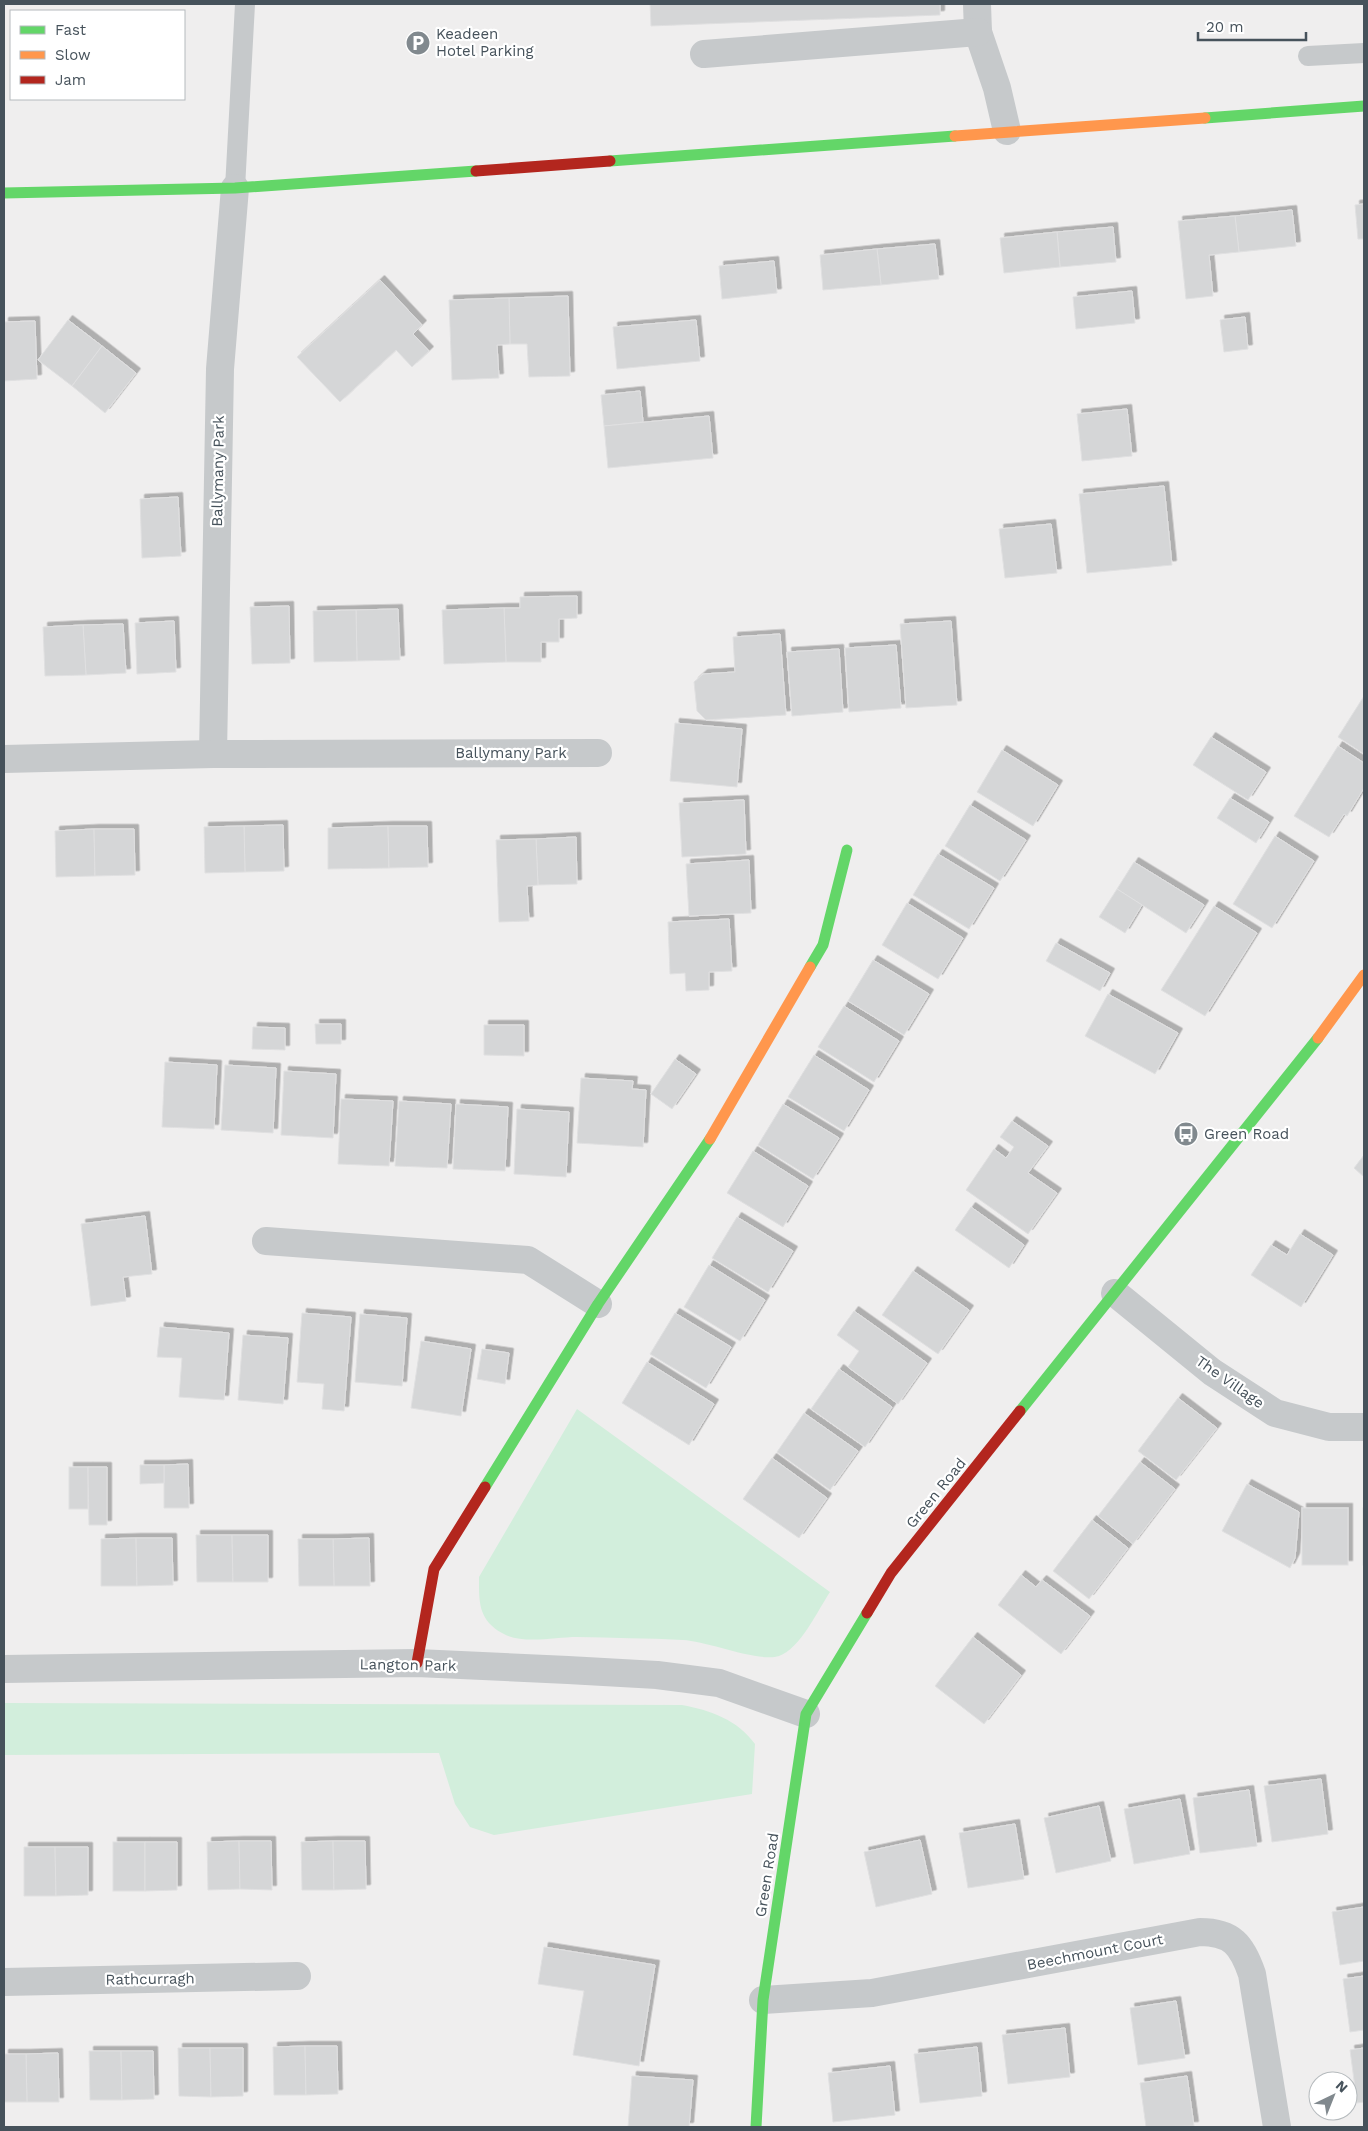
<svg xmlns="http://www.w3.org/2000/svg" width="1368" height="2131" font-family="'Work Sans',sans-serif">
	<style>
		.green { fill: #d2eedc }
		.building { fill: #d5d6d7; stroke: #e0e0e1; filter: url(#shadow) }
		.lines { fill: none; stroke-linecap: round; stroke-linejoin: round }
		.lane { stroke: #c6c9cb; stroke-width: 20 }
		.street { stroke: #c6c9cb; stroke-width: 28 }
		.fast { stroke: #63d668; stroke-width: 11 }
		.slow { stroke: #ff974d; stroke-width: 11 }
		.jam { stroke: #b3261e; stroke-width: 11 }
		.labels { text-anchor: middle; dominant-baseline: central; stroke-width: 4.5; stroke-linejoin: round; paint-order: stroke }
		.poi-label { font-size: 15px; fill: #46525b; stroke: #fff; text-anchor: start }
		.street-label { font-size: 15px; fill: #46525b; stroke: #fff }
	</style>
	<defs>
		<filter id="shadow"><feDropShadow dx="4.5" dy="-4.5" stdDeviation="0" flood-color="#0004"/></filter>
	</defs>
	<rect width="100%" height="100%" fill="#efeeee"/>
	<g class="green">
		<path d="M577,1409L830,1592C818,1610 800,1649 779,1656C760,1663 707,1641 683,1640C647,1638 612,1638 577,1637C555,1637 521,1645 502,1633C478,1619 479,1602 479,1577Z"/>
		<path d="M4,1703L682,1705C710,1710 738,1720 755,1744L752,1794L494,1835L470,1827L455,1804L439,1753L4,1755Z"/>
	</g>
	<g class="building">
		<polygon points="650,4 940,4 940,15 651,26"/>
		<polygon points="1364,204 1364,239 1358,239 1355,205"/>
		<polygon points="1292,210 1296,246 1239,252 1235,216"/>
		<polygon points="1235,216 1239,252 1209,255 1213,296 1186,299 1178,221"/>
		<polygon points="1113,227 1116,262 1060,267 1057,232"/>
		<polygon points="1057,232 1060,267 1004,273 1000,238"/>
		<polygon points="935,244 939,279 881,285 877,249"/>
		<polygon points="877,249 881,285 823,290 820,255"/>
		<polygon points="774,261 777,293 722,299 719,266"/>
		<polygon points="380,280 422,325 413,334 429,351 412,367 396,350 340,402 297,357"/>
		<polygon points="1132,291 1135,323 1076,329 1073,297"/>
		<polygon points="568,296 570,376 529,377 527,344 510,344 509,298"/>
		<polygon points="509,298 510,344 497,345 499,378 452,380 449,300"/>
		<polygon points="1245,317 1248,349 1224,352 1220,320"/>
		<polygon points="68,320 102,346 72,386 38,360"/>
		<polygon points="696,320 700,361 617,369 613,327"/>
		<polygon points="35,321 37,379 4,381 4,322"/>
		<polygon points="102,346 136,373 105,413 72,386"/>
		<polygon points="640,391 643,422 604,426 601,395"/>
		<polygon points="1127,409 1132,456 1082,461 1077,414"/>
		<polygon points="709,416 713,458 608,468 604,426"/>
		<polygon points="1164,486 1172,565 1087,573 1079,494"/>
		<polygon points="178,497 181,556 142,558 140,499"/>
		<polygon points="1051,524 1057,573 1005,578 999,529"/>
		<polygon points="577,596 577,618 559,619 559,642 541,642 541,662 506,662 504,608 520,608 520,597"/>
		<polygon points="289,606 290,663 252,664 250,607"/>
		<polygon points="504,608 506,662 444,664 442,610"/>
		<polygon points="398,609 400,660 357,661 356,610"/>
		<polygon points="356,610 357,661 314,662 313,611"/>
		<polygon points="174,621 176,672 137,674 135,623"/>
		<polygon points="951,621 957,705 906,708 900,624"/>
		<polygon points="123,624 126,673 86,675 83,625"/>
		<polygon points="83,625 86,675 45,676 43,627"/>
		<polygon points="780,634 786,715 706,720 697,711 694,682 703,674 735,672 733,637"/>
		<polygon points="896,645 901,708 849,712 845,648"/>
		<polygon points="839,649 843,712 792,716 787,652"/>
		<polygon points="1364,696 1364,754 1338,737"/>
		<polygon points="675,723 742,729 737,787 670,781"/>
		<polygon points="1211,737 1266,772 1248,800 1193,765"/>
		<polygon points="1338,746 1364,763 1364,788 1347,816 1344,814 1329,837 1294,816"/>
		<polygon points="1002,750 1058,785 1033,826 977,792"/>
		<polygon points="1230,798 1269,822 1256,843 1217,818"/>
		<polygon points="744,800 746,854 682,857 679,803"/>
		<polygon points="970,805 1026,840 1000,881 945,846"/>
		<polygon points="283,825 284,871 245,872 244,826"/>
		<polygon points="244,826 245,872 205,873 204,827"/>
		<polygon points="388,826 389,868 328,869 328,828"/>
		<polygon points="388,826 427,826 428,867 389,868"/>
		<polygon points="94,829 95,876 56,877 55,831"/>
		<polygon points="94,829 134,829 135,875 95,876"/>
		<polygon points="1275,836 1314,861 1272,928 1233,904"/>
		<polygon points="576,837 577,884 538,885 536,839"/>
		<polygon points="536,839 538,885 527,886 529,921 499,922 496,840"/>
		<polygon points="938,854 994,888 969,929 913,895"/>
		<polygon points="749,860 751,913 689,916 686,864"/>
		<polygon points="1134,862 1204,905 1186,933 1117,889"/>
		<polygon points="1117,889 1142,905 1125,933 1099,917"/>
		<polygon points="907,903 963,938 938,979 882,945"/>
		<polygon points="1214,906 1257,933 1205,1016 1161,990"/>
		<polygon points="729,919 732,971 709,972 709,990 686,991 685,973 670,974 668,922"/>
		<polygon points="1056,943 1110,973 1100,991 1046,961"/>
		<polygon points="873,960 929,994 904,1035 848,1001"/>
		<polygon points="1108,994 1178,1033 1155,1074 1085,1036"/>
		<polygon points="844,1006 899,1041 874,1082 818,1047"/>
		<polygon points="315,1024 341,1024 341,1044 316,1044"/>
		<polygon points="484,1025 524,1025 524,1056 484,1055"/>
		<polygon points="253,1027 285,1028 285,1050 252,1049"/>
		<polygon points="814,1055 869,1090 844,1131 788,1097"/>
		<polygon points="675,1059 696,1074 672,1109 651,1094"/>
		<polygon points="165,1062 217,1065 214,1129 162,1127"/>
		<polygon points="225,1065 276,1068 273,1133 221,1130"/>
		<polygon points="284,1071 336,1074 333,1138 281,1135"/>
		<polygon points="581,1078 633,1081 632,1089 646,1090 643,1147 577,1143"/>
		<polygon points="341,1099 393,1101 389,1166 338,1164"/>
		<polygon points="399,1101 451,1104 447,1168 395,1166"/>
		<polygon points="456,1104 508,1107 505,1171 453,1169"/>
		<polygon points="783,1104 839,1138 813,1179 758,1145"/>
		<polygon points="517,1109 569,1112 566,1177 514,1174"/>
		<polygon points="1012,1121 1048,1146 1028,1173 1057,1193 1028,1234 966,1190 994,1149 1006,1158 1014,1147 1000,1137"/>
		<polygon points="753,1151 808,1186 783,1227 727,1193"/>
		<polygon points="1364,1155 1364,1177 1354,1168"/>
		<polygon points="971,1207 1024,1245 1009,1268 955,1230"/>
		<polygon points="145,1216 152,1274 123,1277 126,1301 91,1306 81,1224"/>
		<polygon points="737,1217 793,1251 768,1292 712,1258"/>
		<polygon points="1300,1234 1333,1255 1301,1307 1251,1275 1271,1245 1287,1255"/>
		<polygon points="709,1265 765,1300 740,1341 684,1307"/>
		<polygon points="913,1271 969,1310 938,1354 882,1315"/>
		<polygon points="854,1311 927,1363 898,1404 848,1367 859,1351 837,1335"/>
		<polygon points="302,1313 351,1317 344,1411 322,1409 324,1384 297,1382"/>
		<polygon points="675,1313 731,1347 706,1388 650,1354"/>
		<polygon points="360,1314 407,1318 402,1386 355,1382"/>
		<polygon points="160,1327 229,1333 224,1400 179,1397 182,1358 157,1357"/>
		<polygon points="243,1335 288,1338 283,1404 238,1400"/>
		<polygon points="421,1341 471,1349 461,1416 411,1408"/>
		<polygon points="482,1349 509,1353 505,1384 477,1379"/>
		<polygon points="647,1362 714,1404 689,1445 622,1403"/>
		<polygon points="839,1369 892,1407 865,1447 811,1409"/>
		<polygon points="1178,1398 1217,1428 1176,1480 1138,1451"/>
		<polygon points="804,1413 858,1451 830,1490 777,1452"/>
		<polygon points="772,1458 827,1498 799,1538 743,1499"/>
		<polygon points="1140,1462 1175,1489 1133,1544 1098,1516"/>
		<polygon points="188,1464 189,1508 164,1508 164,1465"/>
		<polygon points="140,1465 164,1465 164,1483 140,1484"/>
		<rect x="69" y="1467" width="19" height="42"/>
		<polygon points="88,1467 107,1467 107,1525 89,1525"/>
		<polygon points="1247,1484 1299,1512 1295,1558 1290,1568 1222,1531"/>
		<rect x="1302" y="1508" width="46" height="57"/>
		<rect x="1363" y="1508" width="1" height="57"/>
		<polygon points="1092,1520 1128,1548 1089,1599 1053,1571"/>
		<polygon points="196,1535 232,1535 233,1582 197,1582"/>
		<polygon points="232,1535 268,1535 268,1582 233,1582"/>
		<polygon points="136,1538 137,1586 101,1586 101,1539"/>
		<polygon points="136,1538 172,1538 173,1585 137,1586"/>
		<polygon points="369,1538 370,1586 334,1586 333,1539"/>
		<polygon points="298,1539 333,1539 334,1586 299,1586"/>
		<polygon points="1021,1575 1036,1587 1042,1580 1090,1616 1061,1654 998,1605"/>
		<polygon points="973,1637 1021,1675 984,1724 935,1686"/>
		<polygon points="1321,1779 1328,1834 1272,1842 1264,1786"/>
		<polygon points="1249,1790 1257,1846 1200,1853 1193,1798"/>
		<polygon points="1180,1799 1190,1854 1134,1864 1124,1809"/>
		<polygon points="1099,1806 1111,1861 1056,1873 1044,1818"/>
		<polygon points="1015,1824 1024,1879 968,1888 959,1833"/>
		<polygon points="920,1840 932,1894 876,1907 864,1852"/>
		<polygon points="239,1841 240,1889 208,1890 207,1842"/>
		<polygon points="239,1841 271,1841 272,1890 240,1889"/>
		<polygon points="333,1841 334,1890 302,1890 301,1842"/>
		<polygon points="333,1841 365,1841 366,1889 334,1890"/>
		<rect x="113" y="1842" width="32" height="49"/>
		<polygon points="145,1842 177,1842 177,1890 145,1891"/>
		<polygon points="24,1847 55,1847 56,1896 24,1896"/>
		<polygon points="55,1847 88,1847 88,1895 56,1896"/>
		<polygon points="1364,1907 1364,1961 1340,1965 1332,1912"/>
		<polygon points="544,1947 655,1965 639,2066 573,2055 584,1991 538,1984"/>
		<polygon points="1364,1976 1364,2030 1350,2032 1343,1979"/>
		<polygon points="1176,2001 1185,2058 1138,2065 1130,2008"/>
		<polygon points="1065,2028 1070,2077 1008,2084 1002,2035"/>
		<polygon points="305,2046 306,2095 274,2095 273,2047"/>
		<polygon points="305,2046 337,2046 338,2094 306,2095"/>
		<polygon points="977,2047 982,2096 920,2103 914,2054"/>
		<polygon points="178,2048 210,2048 211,2097 179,2096"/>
		<polygon points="210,2048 243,2048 243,2096 211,2097"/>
		<polygon points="1364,2048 1364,2102 1357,2103 1350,2050"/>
		<polygon points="89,2051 121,2051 122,2100 90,2100"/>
		<polygon points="121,2051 153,2051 154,2099 122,2100"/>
		<polygon points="58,2053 59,2102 27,2102 26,2054"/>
		<polygon points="4,2054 26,2054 27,2102 4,2102"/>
		<polygon points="890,2066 895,2115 833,2122 828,2073"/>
		<polygon points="632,2076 693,2080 689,2127 628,2127"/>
		<polygon points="1187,2076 1194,2126 1146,2127 1140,2083"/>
	</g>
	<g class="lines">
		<g class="lane">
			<polyline points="1308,56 1364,53"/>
			<polyline points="235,188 245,4"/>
		</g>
		<g class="street">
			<polyline points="977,4 978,32 997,88 1007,131"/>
			<polyline points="704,54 978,32"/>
			<polyline points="213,754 220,369 235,188"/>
			<polyline points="4,759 213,754 598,753"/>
			<polyline points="266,1241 528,1260 598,1304"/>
			<polyline points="1115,1293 1212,1372 1275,1413 1329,1427 1364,1427"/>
			<polyline points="4,1669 417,1663 568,1670 657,1675 719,1683 806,1714"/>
			<polyline points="4,1982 297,1976"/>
			<path d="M763,2000L872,1993L1200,1932C1232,1932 1242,1945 1252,1974L1277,2127"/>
		</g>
		<g class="fast">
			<polyline points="1205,118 1364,106"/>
			<polyline points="610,161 955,136"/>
			<polyline points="4,193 235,188 476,171"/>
			<polyline points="810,967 823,945 847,850"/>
			<polyline points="1020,1411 1318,1038"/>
			<polyline points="485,1487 598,1304 710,1139"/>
			<polyline points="756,2127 763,2000 806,1714 867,1613"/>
		</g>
		<g class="slow">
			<polyline points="955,136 1205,118"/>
			<polyline points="1318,1038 1364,975"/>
			<polyline points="710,1139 810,967"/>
		</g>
		<g class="jam">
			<polyline points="476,171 610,161"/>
			<polyline points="867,1613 891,1573 1020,1411"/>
			<polyline points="417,1663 434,1569 485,1487"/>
		</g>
	</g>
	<defs>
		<symbol id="parking-disc" viewBox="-11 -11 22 22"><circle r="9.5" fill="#81898e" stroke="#fff"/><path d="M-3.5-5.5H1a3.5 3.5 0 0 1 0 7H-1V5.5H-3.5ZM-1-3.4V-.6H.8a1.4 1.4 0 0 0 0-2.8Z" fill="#fff"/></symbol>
		<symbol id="bus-disc" viewBox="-11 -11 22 22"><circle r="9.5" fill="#81898e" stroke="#fff"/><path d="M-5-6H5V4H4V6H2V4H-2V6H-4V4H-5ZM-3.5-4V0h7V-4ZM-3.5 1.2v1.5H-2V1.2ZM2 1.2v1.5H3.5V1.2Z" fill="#fff"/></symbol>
	</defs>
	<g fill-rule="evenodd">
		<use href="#parking-disc" x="404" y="29" width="28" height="28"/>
		<use href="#bus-disc" x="1172" y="1120" width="28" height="28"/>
	</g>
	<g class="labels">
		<g class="poi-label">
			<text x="436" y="34">Keadeen<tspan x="436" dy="17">Hotel Parking</tspan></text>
			<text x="1204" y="1134">Green Road</text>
		</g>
		<g class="street-label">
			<text transform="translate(218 471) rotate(-89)">Ballymany Park</text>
			<text x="511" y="753">Ballymany Park</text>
			<text transform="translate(1230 1382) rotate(35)">The Village</text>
			<text transform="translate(936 1493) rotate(-51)">Green Road</text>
			<text transform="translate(408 1665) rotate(1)">Langton Park</text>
			<text transform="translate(767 1875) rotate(-81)">Green Road</text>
			<text transform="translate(1095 1952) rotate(-11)">Beechmount Court</text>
			<text transform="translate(150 1979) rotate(-1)">Rathcurragh</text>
		</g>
	</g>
	<rect width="1368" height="2131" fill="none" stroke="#46525b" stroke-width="10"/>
	<rect x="10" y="10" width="175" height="90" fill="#ffffff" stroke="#b5babd"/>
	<rect x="20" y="26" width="25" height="8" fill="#63d668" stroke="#b5babd"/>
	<text x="55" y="35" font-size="15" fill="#46525b">Fast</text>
	<rect x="20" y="51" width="25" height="8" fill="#ff974d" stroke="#b5babd"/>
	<text x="55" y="60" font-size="15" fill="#46525b">Slow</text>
	<rect x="20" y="76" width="25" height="8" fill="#b3261e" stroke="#b5babd"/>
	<text x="55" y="85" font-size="15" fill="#46525b">Jam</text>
	<g transform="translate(1333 2096) rotate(43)"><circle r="24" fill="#ffffff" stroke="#b5babd"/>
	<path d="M0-4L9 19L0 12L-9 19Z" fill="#81898e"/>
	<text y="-8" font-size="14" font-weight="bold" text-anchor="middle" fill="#46525b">N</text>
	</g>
	<path d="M1198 32v8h108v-8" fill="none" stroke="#46525b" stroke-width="2.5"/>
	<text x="1206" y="32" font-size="15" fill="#46525b" stroke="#ffffff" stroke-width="4" paint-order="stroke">20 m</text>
</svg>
